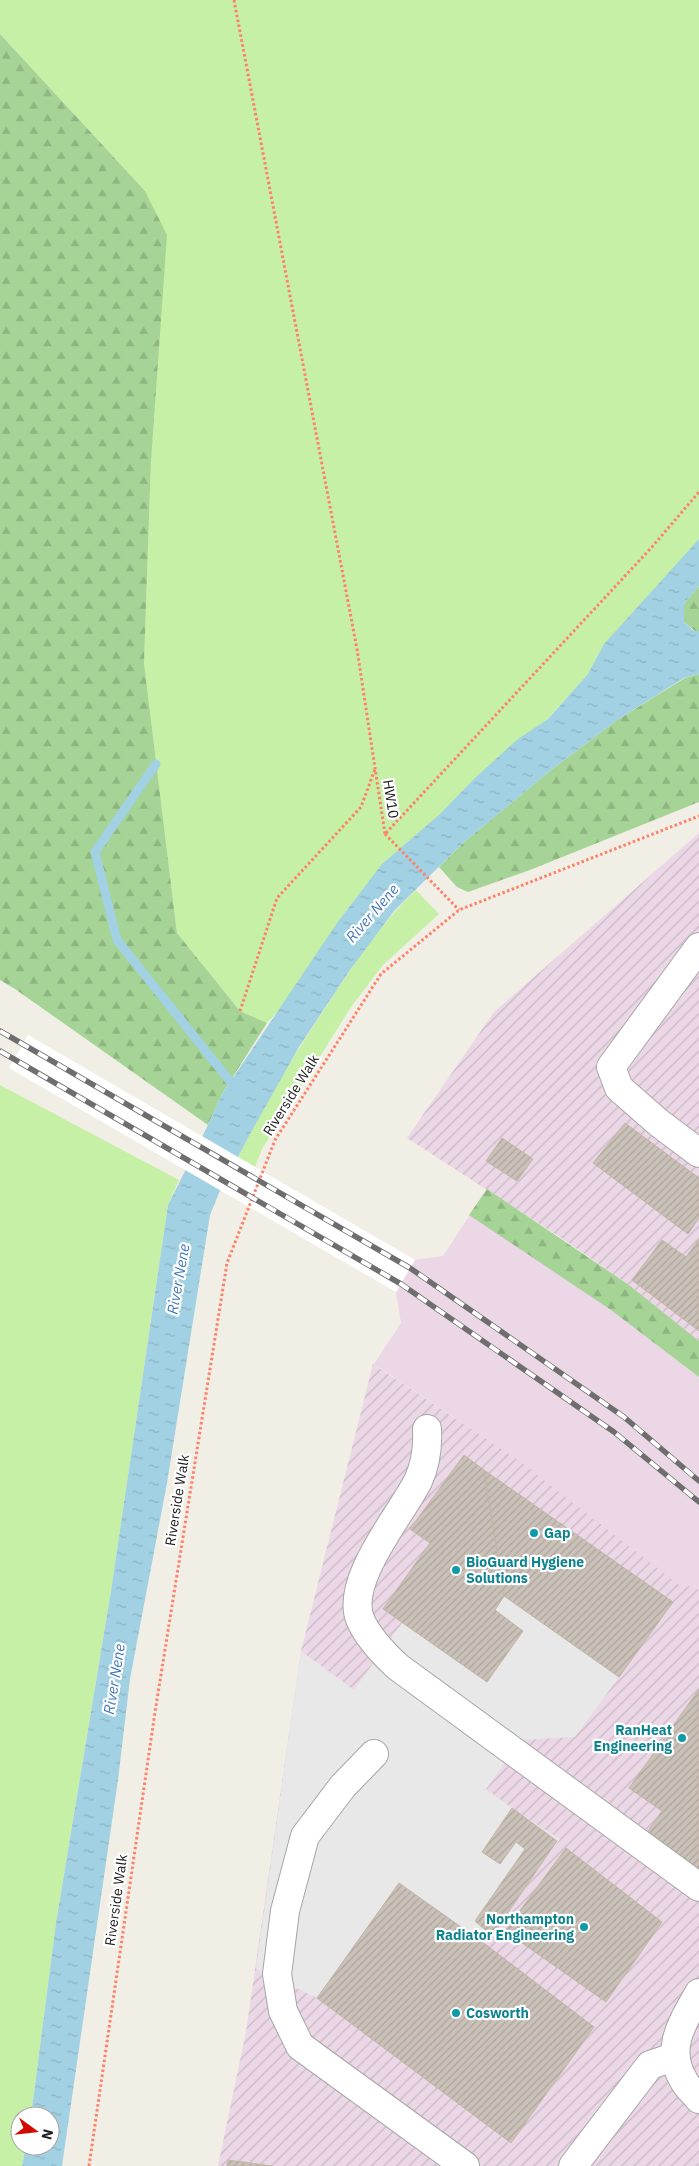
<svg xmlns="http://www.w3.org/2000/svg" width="699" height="2166" font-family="'IBM Plex Sans',sans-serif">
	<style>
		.industrial { fill: url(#industrial-furrows) }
		.railway { fill: #ebd7e6 }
		.grass { fill: #c7f0a7 }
		.forest { fill: url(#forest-firs) }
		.parking { fill: #e8e8e8 }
		.water { fill: url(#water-ripples) }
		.pier { fill: #fff }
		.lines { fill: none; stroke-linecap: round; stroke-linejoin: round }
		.stream { stroke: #a2d1e3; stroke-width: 9 }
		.building { fill: url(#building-hatch); stroke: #c4b5a6 }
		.minor-casing { stroke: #a7a7a7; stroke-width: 30 }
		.path { stroke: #ff8069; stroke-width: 3; stroke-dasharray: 2.5 2.5; stroke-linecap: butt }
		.minor { stroke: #fff; stroke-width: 28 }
		.rail-casing { stroke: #6e6e6e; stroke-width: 5.5 }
		.rail { stroke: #fff; stroke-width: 4; stroke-dasharray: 11; stroke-linecap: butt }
		.culture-dot { fill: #0f9aa8; stroke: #fff; stroke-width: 2 }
		.labels { text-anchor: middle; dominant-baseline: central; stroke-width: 4.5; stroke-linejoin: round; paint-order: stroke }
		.street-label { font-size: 14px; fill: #202020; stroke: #fff }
		.culture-label { font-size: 14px; font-weight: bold; fill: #0d838f; stroke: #fff; text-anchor: start }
		.water-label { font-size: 15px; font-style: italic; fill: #4278b9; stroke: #fff }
	</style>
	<defs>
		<pattern id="industrial-furrows" width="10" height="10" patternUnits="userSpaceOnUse" patternTransform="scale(1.25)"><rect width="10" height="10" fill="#ebd7e6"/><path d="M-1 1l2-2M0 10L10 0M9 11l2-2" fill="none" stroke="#c9b8c5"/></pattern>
		<pattern id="forest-firs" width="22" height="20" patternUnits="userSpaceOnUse" patternTransform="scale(1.25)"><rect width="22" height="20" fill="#a5d496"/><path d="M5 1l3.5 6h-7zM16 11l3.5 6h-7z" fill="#8eb681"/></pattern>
		<pattern id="water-ripples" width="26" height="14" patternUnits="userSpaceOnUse" patternTransform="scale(1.25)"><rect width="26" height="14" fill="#a2d1e3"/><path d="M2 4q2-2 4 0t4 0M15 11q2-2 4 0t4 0" fill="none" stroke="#8bb3c2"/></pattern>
		<pattern id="building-hatch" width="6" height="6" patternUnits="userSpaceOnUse" patternTransform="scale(1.25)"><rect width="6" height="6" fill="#cac1b8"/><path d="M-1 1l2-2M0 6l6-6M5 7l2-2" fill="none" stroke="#ada69e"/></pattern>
	</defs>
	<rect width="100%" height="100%" fill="#f1eee5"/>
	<g class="industrial">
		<polygon points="699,833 699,1341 629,1285 566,1241 407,1138 494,1012"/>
		<polygon points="373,1364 514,1457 699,1590 699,2166 218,2166 246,2032 301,1651"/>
	</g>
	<polygon class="railway" points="487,1189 629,1285 699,1341 699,1590 693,1585 683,1588 514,1457 374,1364 401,1323 396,1292 415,1260 443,1256"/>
	<g class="grass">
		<polygon points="0,0 699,0 699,552 454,822 267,1023 240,1011 177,933 144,663 151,461 145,191 0,34"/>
		<path d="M416,890L439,914L383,965L351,1007L262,1149L255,1167L238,1157C263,1105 294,1055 326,1007C353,965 380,924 416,890Z"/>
		<polygon points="0,1085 179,1180 168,1205 111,1591 56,1923 31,2116 20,2116 20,2146 26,2146 22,2166 0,2166"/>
	</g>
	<g class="forest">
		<polygon points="0,34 145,191 167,235 151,461 144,663 177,933 240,1011 267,1023 222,1094 208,1125 15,989 0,980"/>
		<polygon points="699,586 699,631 695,631 684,622 684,604"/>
		<polygon points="699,674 699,802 530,870 468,892 457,887 439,867 463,843 551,770 617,720 685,678"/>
		<polygon points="487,1189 629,1285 699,1341 699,1377 611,1310 469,1215"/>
	</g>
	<polygon class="parking" points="504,1596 619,1677 575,1737 522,1740 486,1789 519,1813 560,1839 485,1944 399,1883 317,1998 256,1969 301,1651 354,1690 402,1623 487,1682 523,1632 495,1610"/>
	<polygon class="water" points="699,539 699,586 684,604 684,622 694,631 699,631 699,674 684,678 617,720 551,770 463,843 394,911 350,970 299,1047 250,1134 219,1193 210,1215 167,1483 130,1679 118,1780 62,2166 22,2166 26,2146 50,2146 50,2116 31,2116 56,1923 111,1591 168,1205 208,1125 222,1094 337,923 382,864 440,814 476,777 518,739 548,719 588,674 604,644"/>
	<polygon class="pier" points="28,1035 415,1260 396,1292 9,1068"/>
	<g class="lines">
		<polyline class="stream" points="156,764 95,852 117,940 237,1090"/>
	</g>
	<g class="building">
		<polygon points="625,1123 699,1178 699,1218 688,1234 593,1163"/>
		<polygon points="502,1138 533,1159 517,1181 486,1161"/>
		<polygon points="699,1239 699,1331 632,1280 662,1240 686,1257"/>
		<polygon points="464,1455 484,1470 504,1596 495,1610 523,1631 487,1682 383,1609 430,1543 410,1529"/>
		<polygon points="484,1470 673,1602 619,1677 504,1596"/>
		<polygon points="699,1689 699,1872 646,1834 662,1811 629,1788"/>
		<polygon points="512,1808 557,1841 492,1936 475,1921 525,1849 516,1842 500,1864 482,1852"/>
		<polygon points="566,1848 662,1922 606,2002 505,1931"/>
		<polygon points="399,1883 485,1944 594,2027 511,2143 317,1998"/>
		<polygon points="228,2160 272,2166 227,2166"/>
	</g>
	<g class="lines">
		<defs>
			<g id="minor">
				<polyline points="699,947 611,1067 619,1088 659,1123 699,1153"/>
				<path d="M427,1429C428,1448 426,1464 418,1481C401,1515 345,1580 360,1619C367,1636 385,1655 398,1667L699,1887"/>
				<polyline points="374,1754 343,1786 305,1836 285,1911 277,1974 283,2011 300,2046 465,2166"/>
				<path d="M699,1993C683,2022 664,2048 684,2081C687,2087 694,2093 699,2099"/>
				<polyline points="573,2166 650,2065 674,2057"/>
			</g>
		</defs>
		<use href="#minor" class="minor-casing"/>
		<g class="path">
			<polyline points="234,0 357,649 385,834"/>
			<polyline points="386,833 652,547 699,492"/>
			<polyline points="385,834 459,910"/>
			<polyline points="240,1011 277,898 361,807 375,769"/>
			<polyline points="89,2166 155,1712 227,1263 275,1140 381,974 459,910 699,816"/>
		</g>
		<use href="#minor" class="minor"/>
		<defs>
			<g id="rail">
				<polyline points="0,1031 410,1268 624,1417 699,1481"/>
				<polyline points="0,1051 401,1284 614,1432 699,1502"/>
			</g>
		</defs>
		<use href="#rail" class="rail-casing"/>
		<use href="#rail" class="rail"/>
	</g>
	<g class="culture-dot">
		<circle cx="534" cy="1533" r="5"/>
		<circle cx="456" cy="1570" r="5"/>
		<circle cx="682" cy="1738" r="5"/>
		<circle cx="584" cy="1927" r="5"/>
		<circle cx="456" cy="2013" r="5"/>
	</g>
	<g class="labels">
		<g class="street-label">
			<text transform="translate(391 799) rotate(81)">HW10</text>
			<text transform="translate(291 1095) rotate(-58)">Riverside Walk</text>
			<text transform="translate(177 1500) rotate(-81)">Riverside Walk</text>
			<text transform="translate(116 1900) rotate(-82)">Riverside Walk</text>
		</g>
		<g class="culture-label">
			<text x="544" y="1533">Gap</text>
			<text x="466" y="1562">BioGuard Hygiene<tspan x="466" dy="16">Solutions</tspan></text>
			<text x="672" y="1730" text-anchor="end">RanHeat<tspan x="672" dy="16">Engineering</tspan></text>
			<text x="574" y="1919" text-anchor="end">Northampton<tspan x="574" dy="16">Radiator Engineering</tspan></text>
			<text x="466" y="2013">Cosworth</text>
		</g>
		<g class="water-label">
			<text transform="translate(372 913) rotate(-49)">River Nene</text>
			<text transform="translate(178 1279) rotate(-80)">River Nene</text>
			<text transform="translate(114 1679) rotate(-81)">River Nene</text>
		</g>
	</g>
	<g transform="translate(35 2131) rotate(105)"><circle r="24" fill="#ffffff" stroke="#a6a6a6"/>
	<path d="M0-4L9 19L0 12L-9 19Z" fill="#d00a00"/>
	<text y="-8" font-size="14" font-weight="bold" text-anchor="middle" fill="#202020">N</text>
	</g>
</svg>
